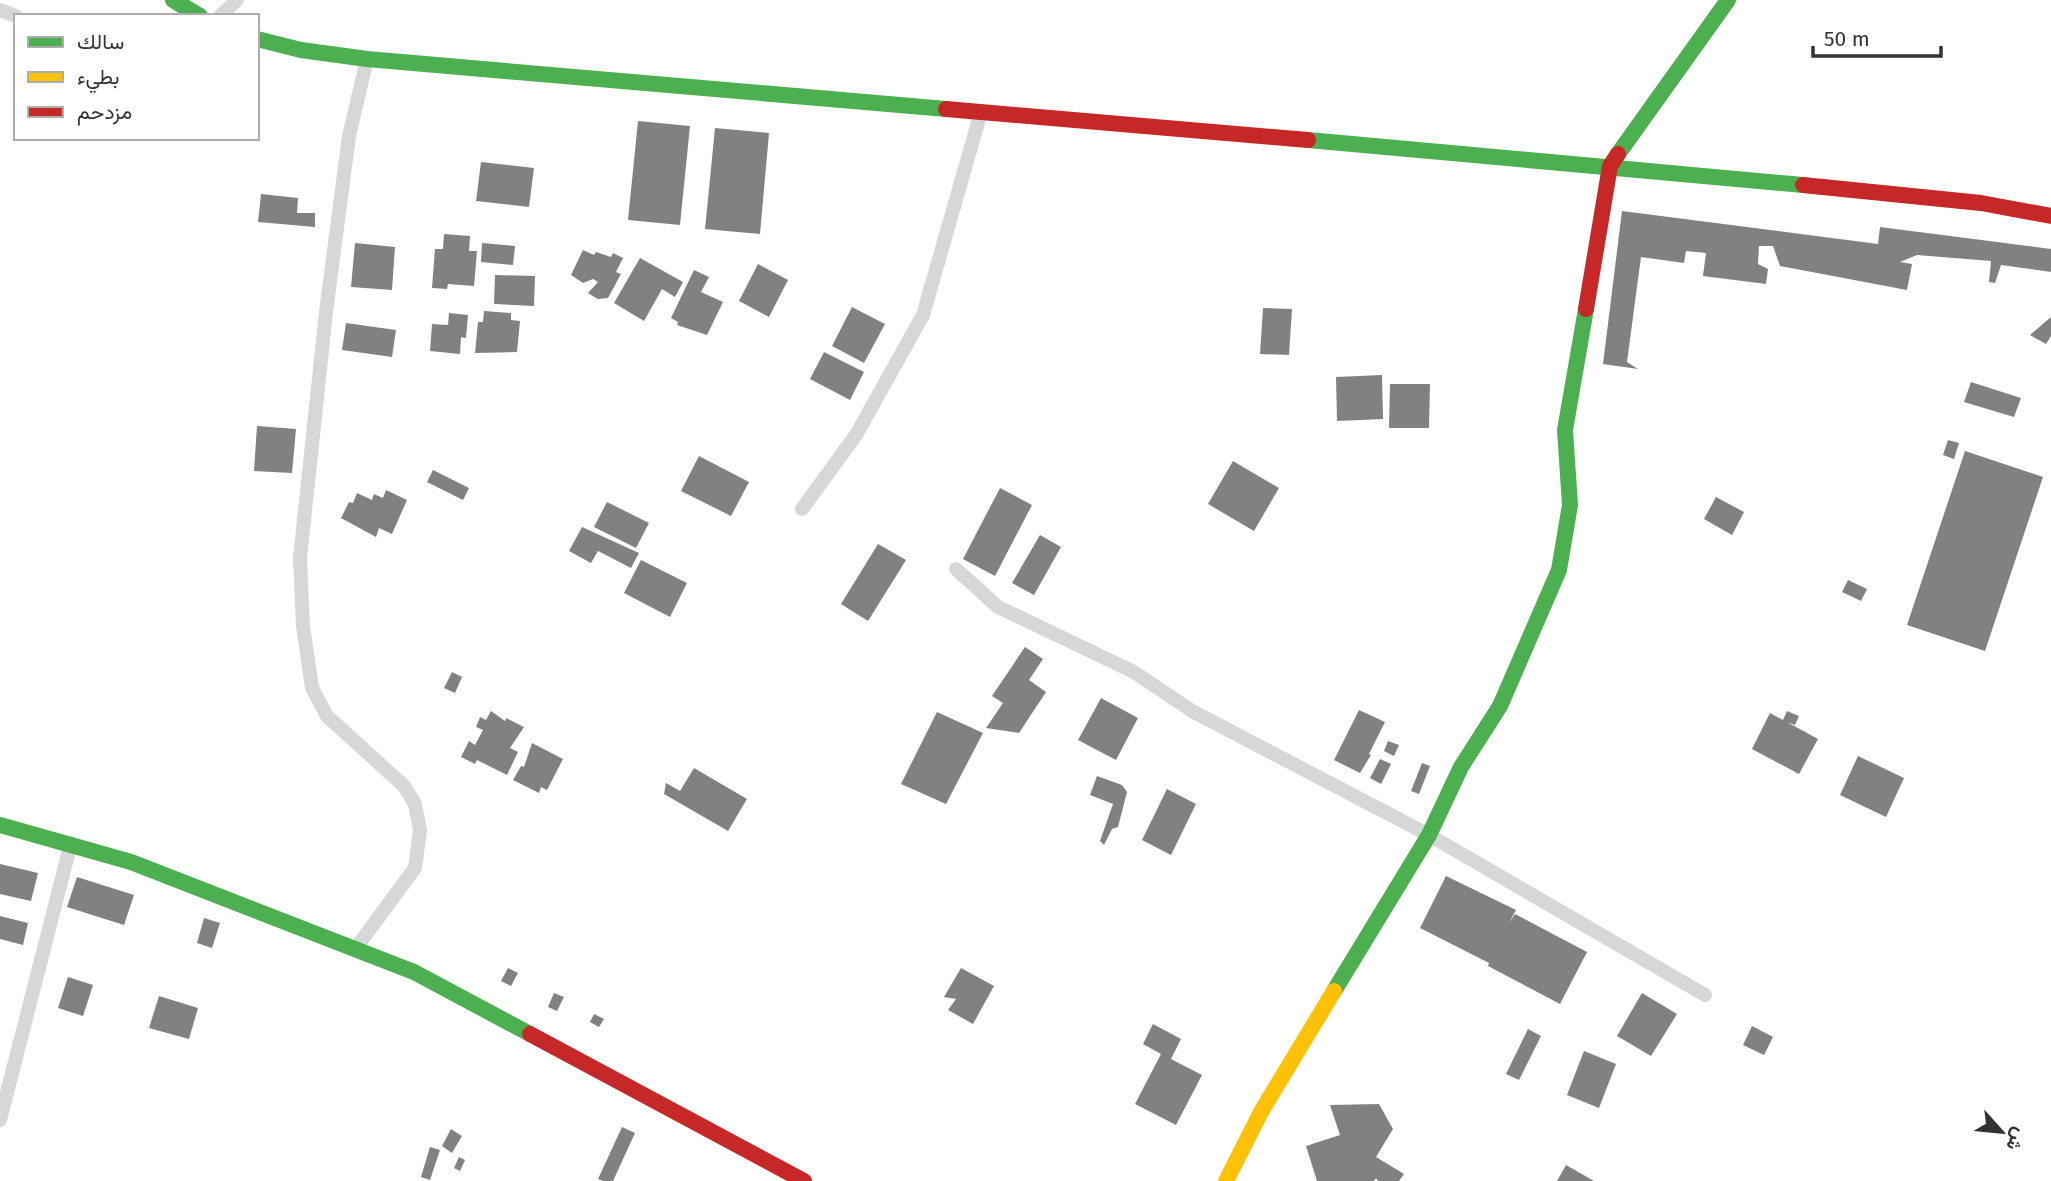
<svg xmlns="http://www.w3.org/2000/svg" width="2051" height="1181" font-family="'Fira Sans',Vazirmatn,sans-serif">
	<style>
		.building { fill: #818181 }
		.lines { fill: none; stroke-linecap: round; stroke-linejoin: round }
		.street { stroke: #d7d7d7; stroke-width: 14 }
		.fast { stroke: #4caf50; stroke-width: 16 }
		.slow { stroke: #ffc107; stroke-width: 16 }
		.jam { stroke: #c62828; stroke-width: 16 }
	</style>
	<rect width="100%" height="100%" fill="#fff"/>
	<g class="building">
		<polygon points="638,121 690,126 680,225 628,220"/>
		<polygon points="715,128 769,133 760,234 705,229"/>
		<polygon points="481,162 534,168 529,207 476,201"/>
		<polygon points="261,194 298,198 297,213 315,213 315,227 258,222"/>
		<polygon points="1622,211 1878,244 1880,227 2051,249 2051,272 2001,265 1995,283 1989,282 1991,261 1917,255 1900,262 1912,264 1907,290 1780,266 1773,246 1759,246 1758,264 1768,269 1766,284 1703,276 1706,253 1686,251 1684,263 1641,257 1627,362 1638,369 1603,364"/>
		<polygon points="444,234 470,236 469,251 477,251 474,286 448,284 447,289 432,288 435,249 443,249"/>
		<polygon points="355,243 395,247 392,290 351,287"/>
		<polygon points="482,243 515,246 513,265 481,262"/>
		<polygon points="583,250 594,255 596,252 611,257 613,253 623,258 616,272 621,274 608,298 598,299 588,293 598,282 593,279 583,283 571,275"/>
		<polygon points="640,258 683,282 675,297 662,289 644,321 614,303"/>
		<polygon points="758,264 788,280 769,317 739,301"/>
		<polygon points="694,270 709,277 701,292 723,302 707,335 677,325 678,322 671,318"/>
		<polygon points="495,275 535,276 534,306 494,304"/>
		<polygon points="852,307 885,324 864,363 832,346"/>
		<polygon points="1263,308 1292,309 1289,355 1260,354"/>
		<polygon points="484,311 511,313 511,320 520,321 517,352 475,353 478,322 483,322"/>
		<polygon points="449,313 468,315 466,338 461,337 460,354 430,351 432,324 448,325"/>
		<polygon points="2051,317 2051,336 2046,344 2030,335"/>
		<polygon points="346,323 396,330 392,357 342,350"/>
		<polygon points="824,352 864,372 850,400 810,379"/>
		<polygon points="1382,375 1383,419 1337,421 1336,377"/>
		<polygon points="1971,382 2021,398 2014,417 1964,402"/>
		<polygon points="1390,384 1430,384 1429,428 1389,428"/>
		<polygon points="257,426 296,429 292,473 254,471"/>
		<polygon points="1948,440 1959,443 1954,459 1943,455"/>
		<polygon points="1965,451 2043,477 1985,651 1907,625"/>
		<polygon points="699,456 749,482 731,516 681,491"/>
		<polygon points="1233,461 1279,488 1254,531 1208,504"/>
		<polygon points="433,470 469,488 463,500 427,482"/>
		<polygon points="1000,488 1032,505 995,576 963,559"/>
		<polygon points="386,490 407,500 392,534 379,528 376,537 341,518 349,502 353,503 357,493 372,500 374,494 383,498"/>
		<polygon points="1716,497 1744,512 1732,535 1704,519"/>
		<polygon points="607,502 649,523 636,548 594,527"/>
		<polygon points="582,527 639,553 631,568 598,551 591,563 569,551"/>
		<polygon points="1040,535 1061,547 1034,595 1012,583"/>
		<polygon points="878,544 906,560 868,621 841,604"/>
		<polygon points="641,560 687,583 670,617 624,593"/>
		<polygon points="1848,580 1867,589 1861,601 1842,592"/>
		<polygon points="1025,647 1043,659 1029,680 1046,692 1019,733 986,728 1003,703 992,696"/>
		<polygon points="452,672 462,677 455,693 444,688"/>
		<polygon points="1101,698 1138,718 1116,760 1078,740"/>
		<polygon points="1359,710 1385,722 1369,754 1371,755 1360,773 1334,760"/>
		<polygon points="491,711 505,721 506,718 524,727 510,748 518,752 507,775 477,760 475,764 461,757 469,741 475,745 483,730 476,727 480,717 486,720"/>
		<polygon points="1787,711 1799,716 1795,725 1787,722 1818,739 1799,774 1752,749 1770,713 1783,720"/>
		<polygon points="937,712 983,733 946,804 901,784"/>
		<polygon points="1388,741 1399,745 1394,756 1384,751"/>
		<polygon points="532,743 563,759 547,790 541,787 539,793 513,780 521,766 524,767"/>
		<polygon points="1858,756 1904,778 1886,817 1840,795"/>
		<polygon points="1380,759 1391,764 1381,784 1370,778"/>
		<polygon points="1422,763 1430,766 1419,794 1411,791"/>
		<polygon points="694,768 747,799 728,831 664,794 666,783 680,791"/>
		<polygon points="1097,776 1122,785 1127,792 1118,827 1112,829 1104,845 1100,841 1113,804 1090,795"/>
		<polygon points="1167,789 1196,804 1171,855 1142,840"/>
		<polygon points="0,864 38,873 31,901 0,894"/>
		<polygon points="1446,876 1516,910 1509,923 1515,914 1587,952 1560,1004 1488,966 1489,963 1420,928"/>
		<polygon points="77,877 134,895 124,925 67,907"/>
		<polygon points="0,916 28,923 23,945 0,939"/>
		<polygon points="204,918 220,923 212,948 197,943"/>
		<polygon points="508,968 518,973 511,986 501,981"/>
		<polygon points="961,968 994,986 973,1024 948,1010 956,999 944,997"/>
		<polygon points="68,977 93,985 83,1016 58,1008"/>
		<polygon points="554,993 564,997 557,1011 548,1007"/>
		<polygon points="1642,993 1677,1014 1651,1056 1617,1036"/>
		<polygon points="159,996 198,1008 189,1039 149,1028"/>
		<polygon points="594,1014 604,1019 599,1027 590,1022"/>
		<polygon points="1153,1024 1181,1039 1171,1059 1202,1075 1176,1125 1135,1104 1161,1054 1143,1044"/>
		<polygon points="1752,1026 1773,1037 1764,1055 1743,1045"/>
		<polygon points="1528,1029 1541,1036 1519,1080 1506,1074"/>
		<polygon points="1584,1051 1616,1064 1599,1108 1567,1095"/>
		<polygon points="1379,1104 1393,1129 1376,1157 1404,1174 1399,1181 1378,1181 1376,1178 1374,1181 1317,1181 1306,1146 1340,1135 1330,1105"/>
		<polygon points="622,1127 635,1133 613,1181 603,1181 598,1179"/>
		<polygon points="451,1129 462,1136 452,1153 442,1146"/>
		<polygon points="430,1147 440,1150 430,1180 421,1177"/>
		<polygon points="459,1157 465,1160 460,1171 454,1168"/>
		<polygon points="1566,1165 1594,1181 1557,1181"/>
	</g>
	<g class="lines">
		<g class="street">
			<polyline points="0,10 16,16"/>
			<polyline points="220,16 237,0"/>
			<polyline points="802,509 856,435 923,315 981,112"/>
			<polyline points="956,569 998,607 1134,672 1192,711 1429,835 1705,995"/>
			<polyline points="356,948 415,868 420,830 415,804 404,786 327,716 312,688 303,626 300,558 326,312 349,136 367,59"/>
			<polyline points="0,1120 71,843"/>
		</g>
		<g class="fast">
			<polyline points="173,0 200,16"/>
			<polyline points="257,39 301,50 367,59 946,109"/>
			<polyline points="1308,140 1803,185"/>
			<polyline points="1618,154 1728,0"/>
			<polyline points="0,825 131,862 414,972 530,1034"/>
			<polyline points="1334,991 1429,835 1461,767 1500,706 1559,570 1570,505 1565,430 1586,309"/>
		</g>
		<polyline class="slow" points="1226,1181 1261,1112 1334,991"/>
		<g class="jam">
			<polyline points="946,109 1308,140"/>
			<polyline points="1803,185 1981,203 2051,216"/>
			<polyline points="1586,309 1610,166 1618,154"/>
			<polyline points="530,1034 804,1181"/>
		</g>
	</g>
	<rect x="14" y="14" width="245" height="126" fill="#ffffff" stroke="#adadad" stroke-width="2"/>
	<rect x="28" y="37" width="35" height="10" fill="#4caf50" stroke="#adadad" stroke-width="2"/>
	<text x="77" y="49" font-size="21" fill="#333333">سالك</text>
	<rect x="28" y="72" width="35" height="10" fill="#ffc107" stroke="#adadad" stroke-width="2"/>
	<text x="77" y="84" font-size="21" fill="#333333">بطيء</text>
	<rect x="28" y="107" width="35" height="10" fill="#c62828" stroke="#adadad" stroke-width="2"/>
	<text x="77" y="119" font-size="21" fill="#333333">مزدحم</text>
	<g transform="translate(2002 1132) rotate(117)" stroke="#ffffff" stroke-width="5" paint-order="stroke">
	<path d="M0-5L12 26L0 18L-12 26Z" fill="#333333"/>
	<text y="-10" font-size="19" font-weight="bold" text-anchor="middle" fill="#333333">ش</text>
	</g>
	<path d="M1813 46v10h128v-10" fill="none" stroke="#333333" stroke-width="3.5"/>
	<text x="1824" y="46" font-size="21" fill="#333333" stroke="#ffffff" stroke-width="5" paint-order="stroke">50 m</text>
</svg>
